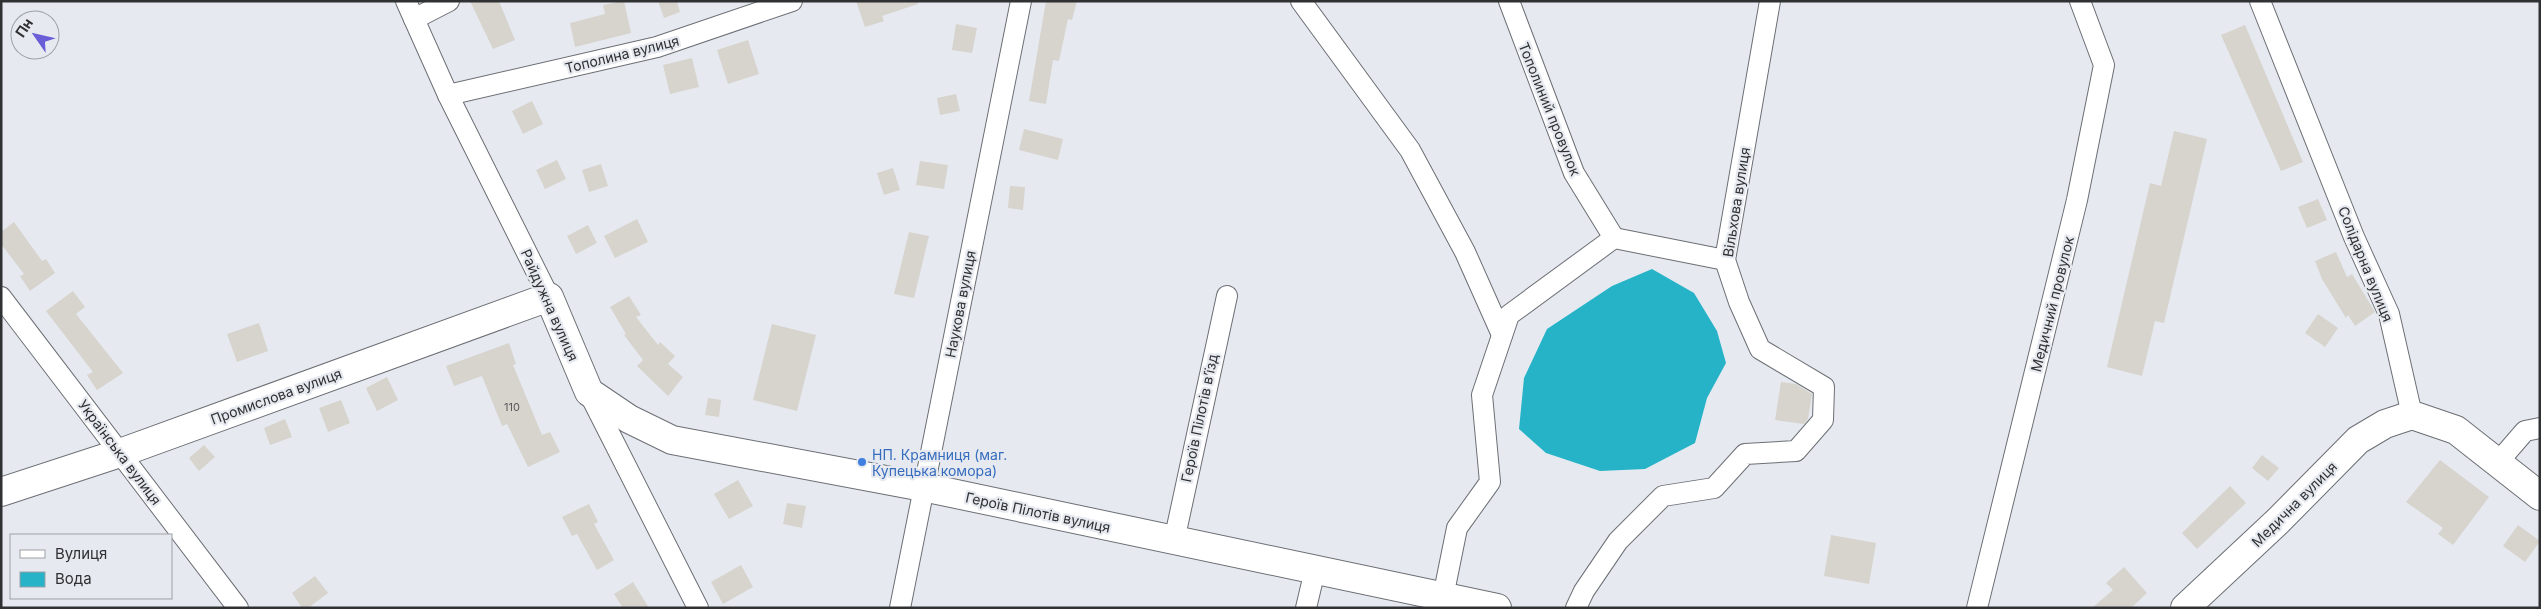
<svg xmlns="http://www.w3.org/2000/svg" width="2541" height="609" font-family="Inter,sans-serif">
	<style>
		.water { fill: #26b3c7 }
		.building { fill: #d7d3cd }
		.lines { fill: none; stroke-linecap: round; stroke-linejoin: round }
		.street-casing { stroke: #6b6f74; stroke-width: 22 }
		.secondary-casing { stroke: #6b6f74; stroke-width: 30 }
		.street { stroke: #fff; stroke-width: 20 }
		.secondary { stroke: #fff; stroke-width: 28 }
		.shop-dot { fill: #3f7fe0; stroke: #e6eaf0; stroke-width: 2 }
		.labels { text-anchor: middle; dominant-baseline: central; stroke-width: 4.5; stroke-linejoin: round; paint-order: stroke }
		.number-label { font-size: 11px; fill: #595a5a }
		.street-label { font-size: 14px; fill: #2f3133; stroke: #e6eaf0 }
		.shop-label { font-size: 14px; fill: #366cbe; stroke: #e6eaf0; text-anchor: start }
	</style>
	<rect width="100%" height="100%" fill="#e6eaf0"/>
	<polygon class="water" points="1652,269 1694,293 1717,331 1726,363 1707,398 1695,443 1645,469 1600,471 1546,453 1519,429 1524,378 1547,329 1612,286"/>
	<g class="building">
		<polygon points="470,1 499,1 515,40 493,49"/>
		<polygon points="624,1 631,33 575,47 570,23 605,14 603,5"/>
		<polygon points="658,1 677,1 680,12 664,18"/>
		<polygon points="856,1 918,1 918,4 882,16 884,21 865,27"/>
		<polygon points="1046,1 1077,1 1072,20 1068,19 1059,61 1053,60 1046,104 1029,101"/>
		<polygon points="956,24 977,28 972,53 952,50"/>
		<polygon points="2245,25 2303,162 2281,171 2221,35"/>
		<polygon points="748,40 759,74 728,84 717,50"/>
		<polygon points="692,58 699,87 670,94 663,65"/>
		<polygon points="956,94 960,111 940,115 937,98"/>
		<polygon points="532,101 543,124 523,134 512,111"/>
		<polygon points="1024,129 1063,139 1058,160 1019,150"/>
		<polygon points="2174,131 2207,139 2164,323 2155,321 2142,376 2107,367 2150,183 2161,186"/>
		<polygon points="557,160 566,179 545,189 536,170"/>
		<polygon points="920,161 948,165 944,189 916,185"/>
		<polygon points="601,164 608,186 589,192 582,170"/>
		<polygon points="893,168 900,190 884,195 877,173"/>
		<polygon points="1010,186 1025,187 1023,210 1008,208"/>
		<polygon points="2318,199 2327,220 2307,228 2298,207"/>
		<polygon points="637,219 648,242 615,258 604,236"/>
		<polygon points="14,222 42,261 46,259 55,273 30,291 20,276 24,274 1,244 1,232"/>
		<polygon points="588,225 597,243 576,254 567,236"/>
		<polygon points="909,232 929,236 914,298 894,294"/>
		<polygon points="2336,252 2347,277 2352,274 2375,312 2355,326 2348,315 2346,318 2322,279 2315,261"/>
		<polygon points="73,291 85,307 76,314 123,373 97,390 87,375 93,372 46,311"/>
		<polygon points="629,296 641,315 636,317 658,345 660,342 675,356 668,364 683,377 668,396 637,366 643,360 624,335 626,334 610,307"/>
		<polygon points="2318,314 2338,328 2325,347 2305,333"/>
		<polygon points="259,323 268,351 237,362 227,334"/>
		<polygon points="772,324 816,335 797,411 753,400"/>
		<polygon points="509,343 516,364 513,365 542,435 550,432 560,452 528,467 507,424 502,426 482,376 454,386 446,366"/>
		<polygon points="387,377 398,400 377,411 366,388"/>
		<polygon points="1781,382 1796,384 1812,394 1808,419 1804,424 1775,420"/>
		<polygon points="708,398 721,400 719,417 705,415"/>
		<polygon points="341,400 350,423 328,432 319,408"/>
		<polygon points="285,419 292,437 270,445 264,428"/>
		<polygon points="204,445 215,457 199,471 189,458"/>
		<polygon points="2262,455 2279,468 2268,481 2252,468"/>
		<polygon points="2440,460 2489,497 2453,545 2438,534 2443,528 2406,502"/>
		<polygon points="738,480 753,506 729,519 714,494"/>
		<polygon points="2230,486 2246,503 2197,549 2182,533"/>
		<polygon points="787,503 806,506 802,528 783,524"/>
		<polygon points="589,504 598,522 594,524 614,560 597,570 577,534 572,536 562,517"/>
		<polygon points="2518,525 2540,541 2525,562 2503,546"/>
		<polygon points="1831,535 1876,543 1869,584 1824,576"/>
		<polygon points="741,565 753,587 723,604 711,582"/>
		<polygon points="2124,567 2147,593 2131,608 2092,608 2113,590 2106,583"/>
		<polygon points="315,576 328,593 308,608 302,608 292,593"/>
		<polygon points="633,582 649,608 623,608 614,594"/>
	</g>
	<g class="lines">
		<defs>
			<g id="street">
				<polyline points="406,1 448,95 549,297"/>
				<polyline points="1301,1 1410,150 1465,252 1502,335"/>
				<polyline points="1509,1 1574,173 1614,238"/>
				<polyline points="2260,1 2354,237 2389,314 2412,415"/>
				<polyline points="414,19 449,1"/>
				<polyline points="448,95 657,47 792,1"/>
				<polyline points="1,297 238,608"/>
				<polyline points="589,393 698,608"/>
				<polyline points="2499,461 2525,431 2540,428"/>
				<polyline points="1174,541 1227,296"/>
				<polyline points="1443,597 1457,528 1490,482 1482,395 1509,315 1614,238 1725,260"/>
				<polyline points="900,608 1021,1"/>
				<polyline points="1306,608 1315,570"/>
				<polyline points="1576,608 1584,591 1618,541 1663,496 1714,488 1745,454 1796,451 1823,420 1824,387 1760,349 1739,302 1725,260 1770,1"/>
				<polyline points="1977,608 2077,200 2104,65 2080,1"/>
			</g>
			<g id="secondary">
				<polyline points="1,492 120,453 549,297 589,392 629,419 672,440 923,487 1497,608"/>
				<polyline points="2185,608 2278,521 2358,440 2385,424 2412,415 2456,430 2540,496"/>
			</g>
		</defs>
		<use href="#street" class="street-casing"/>
		<use href="#secondary" class="secondary-casing"/>
		<use href="#street" class="street"/>
		<use href="#secondary" class="secondary"/>
	</g>
	<circle class="shop-dot" cx="862" cy="462" r="5"/>
	<g class="labels">
		<g class="number-label">
			<text x="512" y="407">110</text>
		</g>
		<g class="street-label">
			<text transform="translate(622 54) rotate(-14)">Тополина вулиця</text>
			<text transform="translate(1550 109) rotate(68)">Тополиний провулок</text>
			<text transform="translate(1736 202) rotate(-81)">Вільхова вулиця</text>
			<text transform="translate(2366 264) rotate(68)">Солідарна вулиця</text>
			<text transform="translate(960 304) rotate(-79)">Наукова вулиця</text>
			<text transform="translate(2052 304) rotate(-76)">Медичний провулок</text>
			<text transform="translate(550 305) rotate(66)">Райдужна вулиця</text>
			<text transform="translate(276 396) rotate(-20)">Промислова вулиця</text>
			<text transform="translate(1199 418) rotate(-78)">Героїв Пілотів в’їзд</text>
			<text transform="translate(120 452) rotate(53)">Українська вулиця</text>
			<text transform="translate(2294 504) rotate(-45)">Медична вулиця</text>
			<text transform="translate(1038 512) rotate(12)">Героїв Пілотів вулиця</text>
		</g>
		<g class="shop-label">
			<text x="872" y="454">НП. Крамниця (маг.<tspan x="872" dy="16">Купецька комора)</tspan></text>
		</g>
	</g>
	<rect width="2541" height="609" fill="none" stroke="#2f3133" stroke-width="5"/>
	<rect x="10" y="534" width="162" height="65" fill="#e6eaf0" stroke="#9da0a4"/>
	<rect x="20" y="550" width="25" height="8" fill="#ffffff" stroke="#9da0a4"/>
	<text x="55" y="559" font-size="15" fill="#2f3133">Вулиця</text>
	<rect x="20" y="572" width="25" height="15" fill="#26b3c7" stroke="#9da0a4"/>
	<text x="55" y="584" font-size="15" fill="#2f3133">Вода</text>
	<g transform="translate(35 35) rotate(304)"><circle r="24" fill="#e6eaf0" stroke="#9da0a4"/>
	<path d="M0-4L9 19L0 12L-9 19Z" fill="#695ed8"/>
	<text y="-8" font-size="14" font-weight="bold" text-anchor="middle" fill="#2f3133">Пн</text>
	</g>
</svg>
